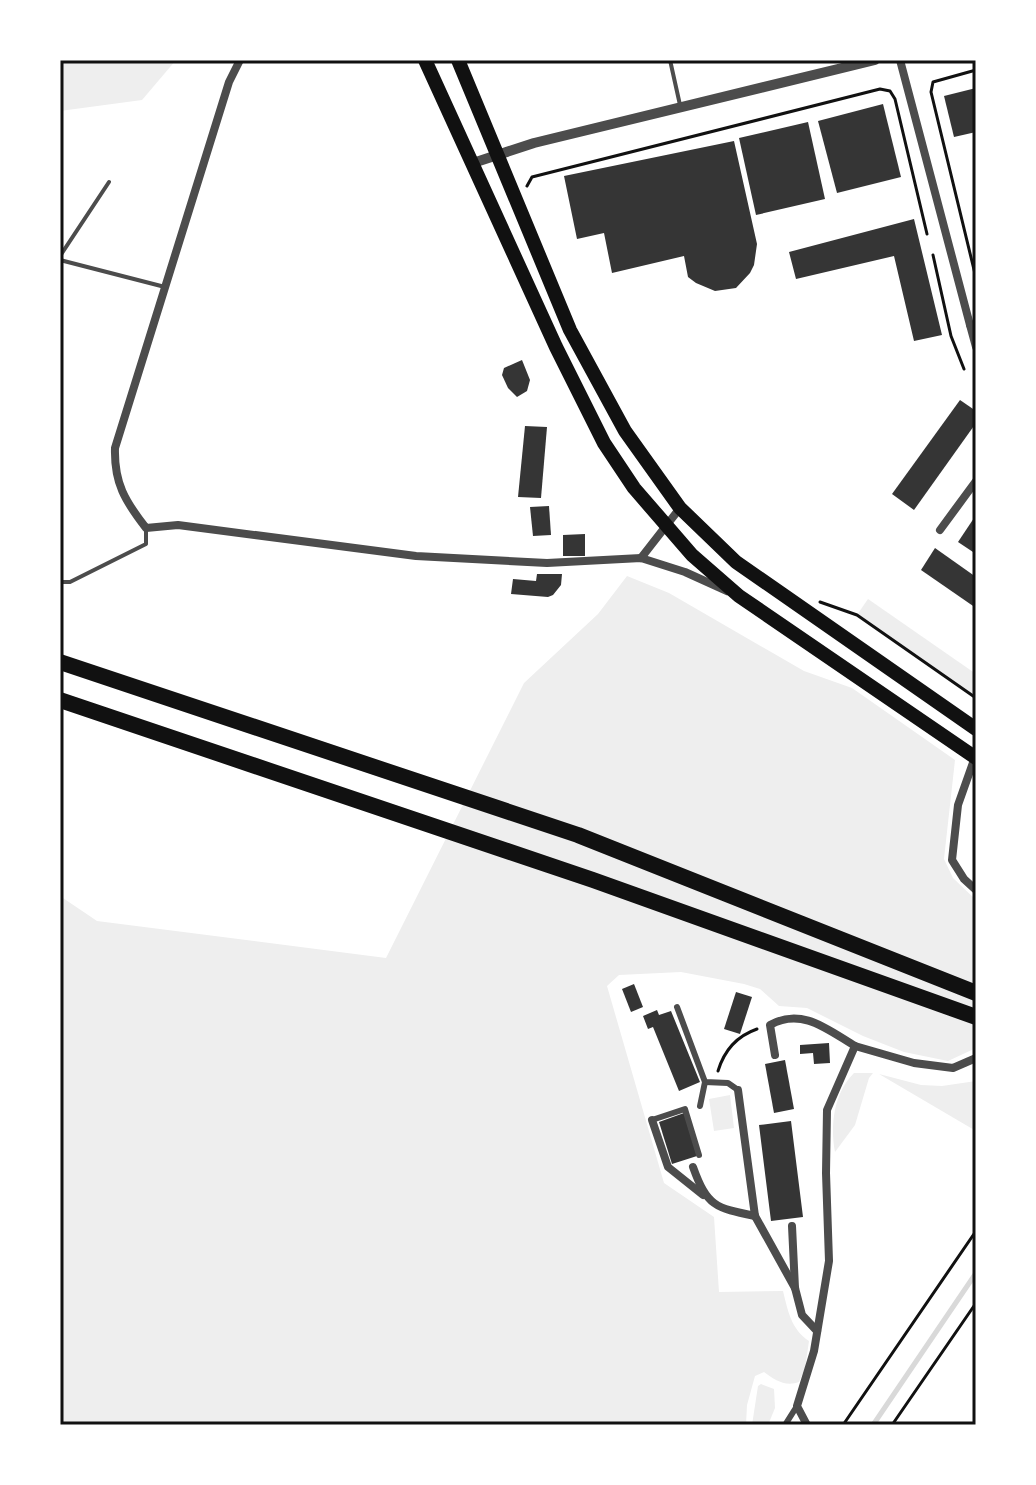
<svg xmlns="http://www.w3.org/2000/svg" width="1036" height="1485" font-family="'PT Sans',sans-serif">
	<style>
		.green { fill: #eee }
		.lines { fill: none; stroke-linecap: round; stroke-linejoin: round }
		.stream { stroke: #d9d9d9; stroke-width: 5 }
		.building { fill: #353535 }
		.path { stroke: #111; stroke-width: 3 }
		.service { stroke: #4c4c4c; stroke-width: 4 }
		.pedestrian { stroke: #4c4c4c; stroke-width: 6 }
		.minor { stroke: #4c4c4c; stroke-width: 8 }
		.tertiary { stroke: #4c4c4c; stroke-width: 10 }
		.primary { stroke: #111; stroke-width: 14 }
		.motorway { stroke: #111; stroke-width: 16 }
		.neatline { fill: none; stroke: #111; stroke-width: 3 }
	</style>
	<rect width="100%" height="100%" fill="#fff"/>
	<g class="green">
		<polygon points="60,60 176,60 142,100 60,111"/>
		<path d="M627,576L669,593L804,671L852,688L955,760L944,859L953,878L976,900V1048L948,1061L904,1052L863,1036L807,1008L779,1006L760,989L744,984L681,972L619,975L607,986L664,1183L714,1217L719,1292L783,1291C788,1311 791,1329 809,1341L805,1368L799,1382C785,1387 775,1380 764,1372L755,1376L747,1405L746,1425H60V896L97,921L386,958L524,683L598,614Z"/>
		<polygon points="868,599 976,674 976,698 857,615"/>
		<path d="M854,1073H873L869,1078L855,1125L835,1152C830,1124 834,1093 854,1073Z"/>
		<polygon points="879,1074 921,1085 942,1086 976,1081 976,1131"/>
		<polygon points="730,1095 734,1128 714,1131 709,1099"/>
		<polygon points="761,1384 774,1389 775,1408 768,1425 752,1425 758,1386"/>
	</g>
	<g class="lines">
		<polyline class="stream" points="873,1425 976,1273"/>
	</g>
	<g class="building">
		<polygon points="976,88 976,132 954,137 944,96"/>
		<polygon points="883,104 901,177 837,193 818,121"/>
		<polygon points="808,122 825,199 756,215 739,138"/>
		<polygon points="734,141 757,244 754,265 750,273 736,288 715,291 696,283 688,277 684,256 612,273 604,233 577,239 564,176"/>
		<polygon points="914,219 942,335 914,341 894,256 796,279 789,252"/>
		<polygon points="522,360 530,380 527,391 517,397 508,388 502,375 504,368"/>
		<polygon points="960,400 976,411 976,423 914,510 892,494"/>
		<polygon points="525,426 547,427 541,498 518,497"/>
		<polygon points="549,506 551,535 533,536 530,507"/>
		<polygon points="976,515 976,554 958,542"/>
		<polygon points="585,534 585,556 563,556 563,535"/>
		<polygon points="935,548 976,577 976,608 921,570"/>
		<polygon points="537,574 562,574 561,585 553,595 548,597 511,594 513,579 536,581"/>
		<polygon points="634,984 643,1007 631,1012 622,989"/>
		<polygon points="736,992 752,997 740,1034 724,1029"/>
		<polygon points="657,1010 659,1015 671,1011 700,1082 679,1091 653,1027 648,1029 643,1016"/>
		<polygon points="829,1043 830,1063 814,1064 813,1053 800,1054 800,1045"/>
		<polygon points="785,1060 794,1109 774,1113 765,1064"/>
		<polygon points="684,1113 697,1156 672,1164 659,1122"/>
		<polygon points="791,1121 803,1217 771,1221 759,1125"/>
	</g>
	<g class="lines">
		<g class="path">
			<polyline points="976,70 933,82 931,92 976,278"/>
			<polyline points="527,186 532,177 880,89 890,91 895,99 927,234"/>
			<polyline points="933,255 951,336 964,369"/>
			<polyline points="820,602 857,615 976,698"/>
			<path d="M718,1071C724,1051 737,1036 757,1029"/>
			<polyline points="843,1425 976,1231"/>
			<polyline points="892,1425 976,1303"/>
		</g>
		<g class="service">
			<polyline points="670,60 680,105"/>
			<polyline points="60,256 109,182"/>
			<polyline points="60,260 165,287"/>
			<polyline points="60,582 70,582 146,544 146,528"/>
		</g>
		<g class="pedestrian">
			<polyline points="677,1007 705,1082 728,1083 738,1090"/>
			<polyline points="700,1106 705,1082"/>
			<polyline points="652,1120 685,1109 699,1155"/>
			<polyline points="785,1425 797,1406"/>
		</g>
		<g class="minor">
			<path d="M240,60L229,82L115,448C114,483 125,501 146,528L178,525L416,556L547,563L641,558L685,572L727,591"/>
			<polyline points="900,60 970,325 976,325"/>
			<polyline points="970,325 976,347"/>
			<polyline points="940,530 976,481"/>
			<polyline points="641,558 680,508"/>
			<polyline points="975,757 958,805 952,860 964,879 976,890"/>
			<path d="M775,1055L770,1025C802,1007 828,1030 855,1046"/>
			<polyline points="738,1090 755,1216 795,1288"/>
			<polyline points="652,1120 668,1167 703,1195"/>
			<path d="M693,1167C707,1206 715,1208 755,1216"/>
			<polyline points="792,1226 795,1288 802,1315 817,1331"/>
			<polyline points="807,1425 797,1406 814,1351 829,1261 826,1173 827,1110 855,1046 914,1063 953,1068 976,1058"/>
		</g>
		<polyline class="tertiary" points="473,163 534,143 875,60"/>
		<g class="primary">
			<polyline points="425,60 556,347 604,443 634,488 692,555 739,596 976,758"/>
			<polyline points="458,60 570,330 625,431 680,508 736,562 976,729"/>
		</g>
		<g class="motorway">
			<polyline points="60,662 578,835 976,993"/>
			<polyline points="60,700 593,880 976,1017"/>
		</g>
	</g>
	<rect width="1036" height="1485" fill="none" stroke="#ffffff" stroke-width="124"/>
	<rect x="62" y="62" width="912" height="1361" class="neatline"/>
</svg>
